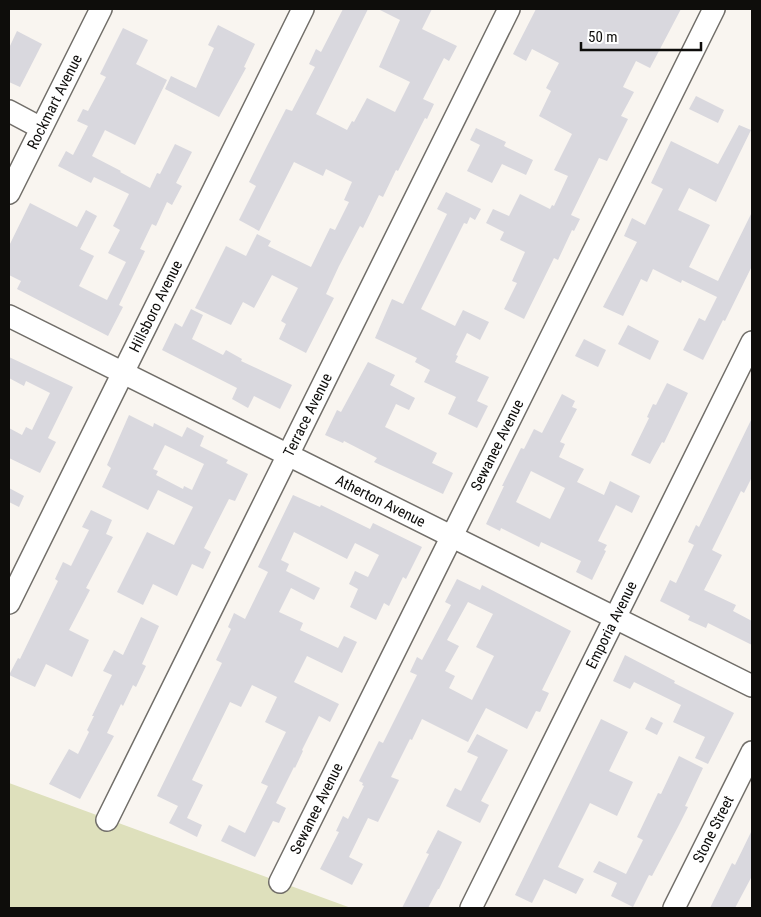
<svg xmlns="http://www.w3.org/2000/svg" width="761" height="917" font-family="'Roboto Condensed',sans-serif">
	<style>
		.green { fill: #dee0bc }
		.building { fill: #d9d8de; fill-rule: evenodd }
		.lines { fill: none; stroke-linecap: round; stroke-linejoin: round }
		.minor-casing { stroke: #716e69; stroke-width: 24 }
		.minor { stroke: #fff; stroke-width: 21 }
		.labels { text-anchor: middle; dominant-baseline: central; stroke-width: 4.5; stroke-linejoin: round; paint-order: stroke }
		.street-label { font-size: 15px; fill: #0e0d0b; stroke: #fff }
	</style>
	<rect width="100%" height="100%" fill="#f9f5f0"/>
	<polygon class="green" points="9,783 351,908 9,908"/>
	<g class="building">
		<polygon points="343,9 368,9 316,114 347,130 352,121 354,122 367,98 395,112 410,82 379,67 400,20 378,9 432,9 422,29 457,46 449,61 444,58 423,99 434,104 427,119 425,118 398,171 396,170 383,197 379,195 363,228 360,226 339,266 326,294 334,298 306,353 279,339 286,324 281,321 298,288 272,275 254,308 243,302 231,325 195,308 226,246 246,256 257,234 271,241 268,246 311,267 330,228 335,230 349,202 344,200 352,182 326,169 323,176 294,162 259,231 239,220 256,186 249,182 267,146 286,109 292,111 315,67 309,64 316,49 321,52"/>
		<polygon points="536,9 681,9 650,68 636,61 623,87 634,92 621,116 628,119 607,161 599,158 571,215 580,219 574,231 572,230 558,260 554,258 524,319 504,309 517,283 512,281 525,252 500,240 504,232 486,223 493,209 509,216 520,194 550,209 552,205 554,206 568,176 554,170 572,134 539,116 551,91 546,88 559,63 532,49 526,61 513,54"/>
		<polygon points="218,25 255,44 244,67 246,68 219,117 165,89 171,76 196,88 214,48 208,45"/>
		<polygon points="123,28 148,40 136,64 167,80 135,145 105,130 92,156 121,171 120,172 150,188 157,173 160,174 175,144 192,152 176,183 182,186 172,205 167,202 156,226 152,224 140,249 145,251 119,305 123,307 108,336 17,289 21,281 9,275 9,246 30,203 77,227 86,210 97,216 80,249 94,256 79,286 107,300 126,262 108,253 120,230 113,226 129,194 94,177 91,183 58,166 66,151 73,155 88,126 77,121 83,109 88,111 106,77 100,74"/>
		<polygon points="17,31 42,44 20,87 9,82 9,48"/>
		<polygon points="696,96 724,110 718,123 689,109"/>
		<polygon points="739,125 751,130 716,202 689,188 678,210 710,225 689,267 718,281 752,212 752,266 725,321 723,320 703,360 683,350 699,318 705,321 717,297 682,280 681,283 653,269 647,282 641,279 623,316 603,307 637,242 624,236 632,218 645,225 663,189 651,183 671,141 718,164"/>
		<polygon points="476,128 506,142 504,146 533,160 526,175 502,164 492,183 467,171 480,145 470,140"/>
		<polygon points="446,192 481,209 475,220 470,217 467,224 464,223 421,309 455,326 463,310 489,322 480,340 467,333 456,355 458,356 455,362 489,377 477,401 488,406 477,428 448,414 456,397 424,382 430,370 415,362 417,358 375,338 392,299 403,304 447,214 437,209"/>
		<polygon points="191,309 203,315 192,339 223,355 226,350 242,359 241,361 292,385 280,409 254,396 248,408 232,399 237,388 162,350 175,323 182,327"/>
		<polygon points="628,325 659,341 650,360 618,344"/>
		<polygon points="584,339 606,350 598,367 575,356"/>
		<polygon points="9,357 73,387 48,438 56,442 40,473 9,458 9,428 22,435 26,427 32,430 50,393 26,381 24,386 9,378"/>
		<polygon points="368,362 395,375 390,385 415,398 409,410 396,404 385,427 437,453 432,463 453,473 443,494 374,462 377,458 344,441 343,443 325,435 337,410 341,412"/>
		<polygon points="667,383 688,393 664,443 662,442 650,464 631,455 649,418 647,417 653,404 656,405"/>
		<path d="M562,394L575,401L572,407L577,409L560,442L565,444L559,457L584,469L577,482L604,495L610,481L640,496L632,513L616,505L598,541L607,545L604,550L606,551L592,580L576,572L581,561L541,542L539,547L501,528L500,531L486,524L504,486H502L521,448L524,449L534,429L542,433ZM531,471L565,488L550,519L516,502Z"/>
		<path d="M129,415L153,427L154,423L182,437L187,427L204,436L200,446L228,460L226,463L248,474L235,501L229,499L204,548L211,552L203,569L192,564L177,596L153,584L143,605L117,592L147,532L174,545L193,507L158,490L148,510L102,487L111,468L107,465ZM165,445L204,464L192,490L184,486L183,489L156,475L158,471L153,469Z"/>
		<polygon points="752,418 752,477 744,493 741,491 712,550 722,555 704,590 736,605 733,611 752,621 752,645 708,623 706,628 688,620 690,616 660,601 670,580 676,583 694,545 688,542 696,525 699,527"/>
		<polygon points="9,488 24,496 19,507 9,502"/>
		<polygon points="293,495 320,507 321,505 370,529 373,523 422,547 406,579 403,577 389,606 384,603 376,620 350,607 358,589 349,584 355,571 368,577 379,555 355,543 347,559 294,532 281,560 289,564 286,571 320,588 314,600 291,588 279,612 303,623 300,630 338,648 344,636 357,642 342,673 307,656 294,682 339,704 330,722 319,716 302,750 303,751 295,768 294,767 276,803 286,808 279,823 273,821 255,857 221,841 229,825 245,833 268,786 261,783 286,732 265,722 277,697 252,685 241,707 230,702 192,780 203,785 187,818 202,825 197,837 169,823 178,806 157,796 222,663 216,660 231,629 228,627 234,613 245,619 268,572 258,567"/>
		<polygon points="91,510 112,520 106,534 113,537 86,588 90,590 69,630 89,640 72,677 46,664 35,687 9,675 18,658 20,659 58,581 55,579 63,562 71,566 89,530 82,527"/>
		<path d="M457,579L480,590L482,585L571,631L542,690L549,693L540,712L536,711L527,729L486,708L468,742L422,719L412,740L410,739L391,777L399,780L378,822L368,818L349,857L363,864L352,885L320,869L339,832L336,831L343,816L348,819L364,786L362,785L363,783L359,781L379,741L383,743L417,675L410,672L417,657L422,660L451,605L445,602ZM468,602L493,614L476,647L494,656L472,700L449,688L455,676L445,671L459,646L447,640Z"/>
		<polygon points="141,617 159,626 142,664 146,666 136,687 133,685 123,706 121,704 107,733 114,736 80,799 49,784 69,749 78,754 89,732 87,730 94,716 92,716 112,675 103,671 114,650 123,655"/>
		<polygon points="625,655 675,681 674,683 734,713 708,764 695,758 705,737 673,722 681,705 634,682 630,689 613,681"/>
		<polygon points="651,717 663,723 657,735 645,729"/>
		<polygon points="601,719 628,732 609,771 633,782 617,816 590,803 558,867 584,879 576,894 544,879 532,903 515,895"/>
		<polygon points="477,734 508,750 481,801 489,805 480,823 446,806 455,788 461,791 478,757 467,752"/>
		<polygon points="679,756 703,768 685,806 688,807 679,825 652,876 649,875 633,907 611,896 617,883 593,872 599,861 626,874 643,840 637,837 658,793 661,794"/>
		<polygon points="438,830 462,842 439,889 438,889 428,908 402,908 429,854 426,853"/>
		<polygon points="752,830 752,876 735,908 710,908 732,863 735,865"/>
	</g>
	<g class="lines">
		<defs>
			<g id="minor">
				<polyline points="9,111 41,128"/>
				<path id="s1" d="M9,193L101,9"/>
				<path id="s2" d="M9,316L752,686"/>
				<path id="s3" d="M9,603L303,9"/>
				<path id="s4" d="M107,820L509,9"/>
				<path id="s5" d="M280,882L714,9"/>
				<path id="s6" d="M471,908L752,342"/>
				<path id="s7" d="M674,908L752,752"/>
			</g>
		</defs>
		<use href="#minor" class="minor-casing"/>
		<use href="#minor" class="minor"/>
	</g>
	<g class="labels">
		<g class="street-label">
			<text stroke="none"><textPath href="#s1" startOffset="102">Rockmart Avenue</textPath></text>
			<text stroke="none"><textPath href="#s3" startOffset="331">Hillsboro Avenue</textPath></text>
			<text stroke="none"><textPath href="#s4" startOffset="452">Terrace Avenue</textPath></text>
			<text stroke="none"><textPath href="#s5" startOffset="488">Sewanee Avenue</textPath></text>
			<text stroke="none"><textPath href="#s2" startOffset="415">Atherton Avenue</textPath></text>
			<text stroke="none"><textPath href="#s6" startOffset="316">Emporia Avenue</textPath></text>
			<text stroke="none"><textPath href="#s5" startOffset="82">Sewanee Avenue</textPath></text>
			<text stroke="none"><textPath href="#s7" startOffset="88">Stone Street</textPath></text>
		</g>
	</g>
	<rect width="761" height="917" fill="none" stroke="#0e0d0b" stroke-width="20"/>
	<path d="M581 42v8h120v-8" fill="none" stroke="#0e0d0b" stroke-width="2.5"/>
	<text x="588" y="42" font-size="15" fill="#0e0d0b" stroke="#ffffff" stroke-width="4" paint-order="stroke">50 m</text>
</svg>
